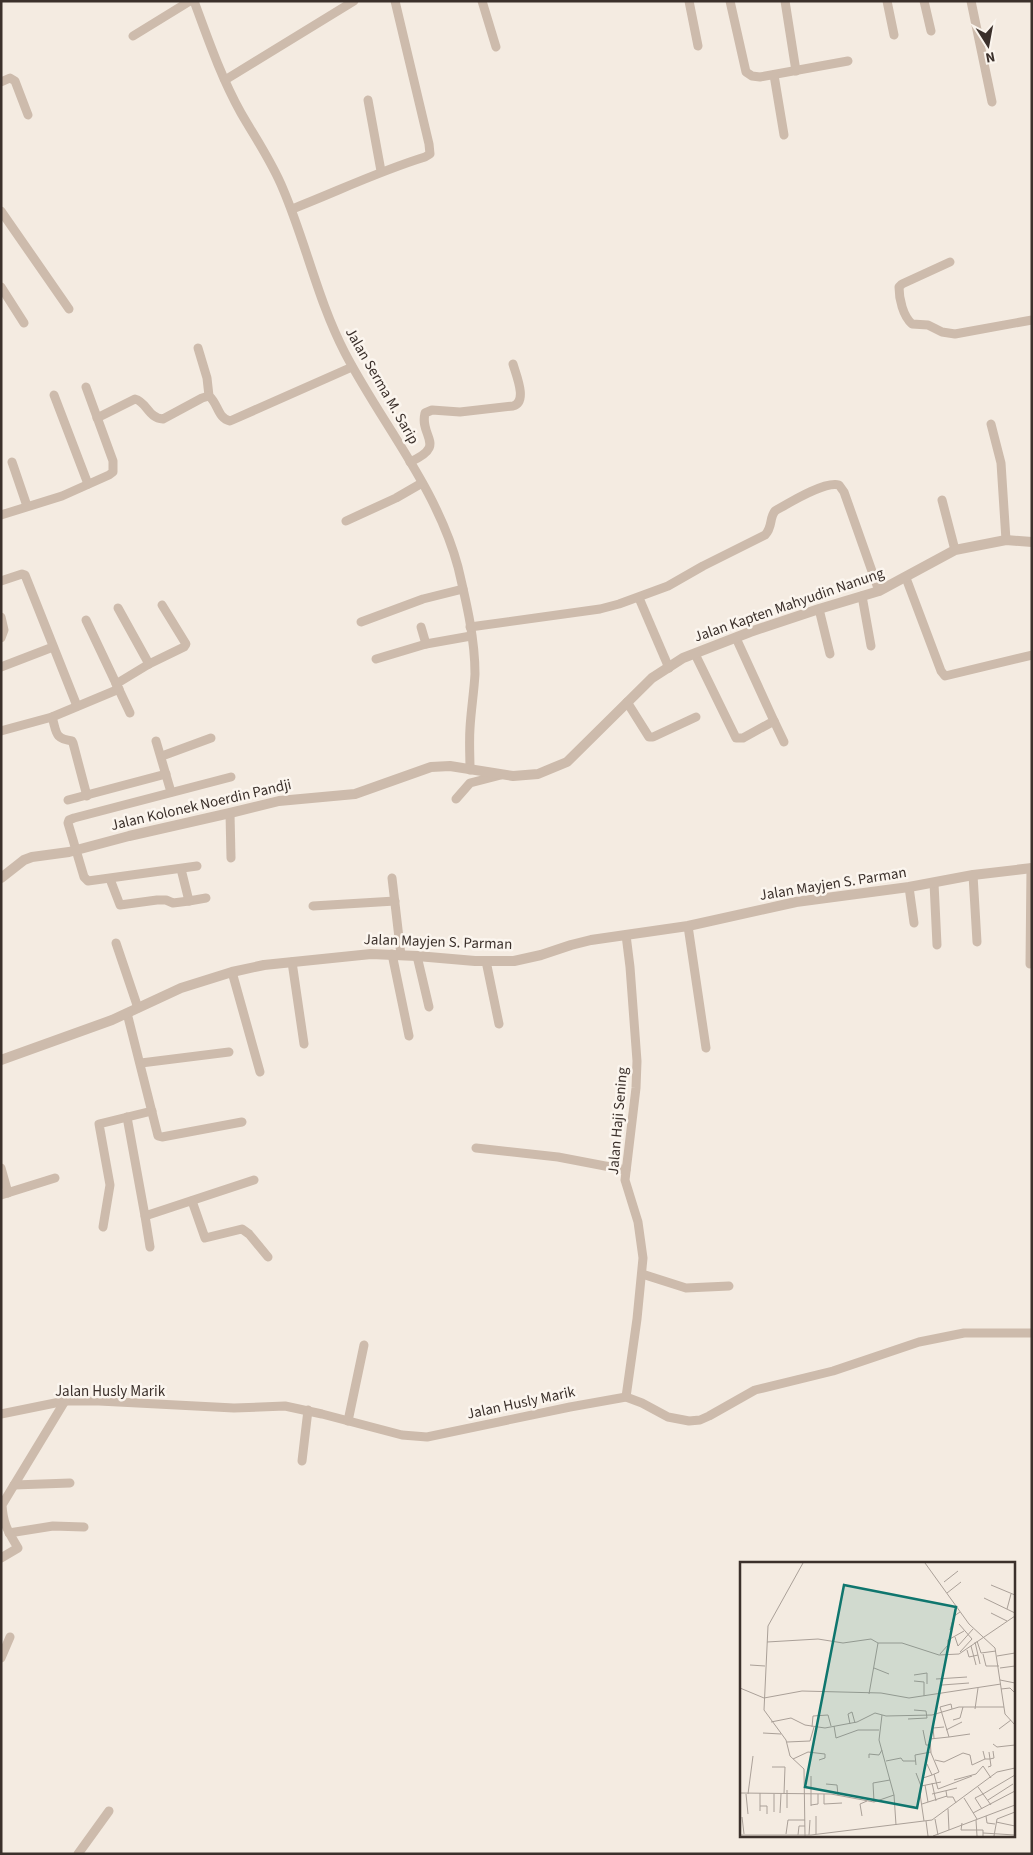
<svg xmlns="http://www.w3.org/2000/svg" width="1033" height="1855" font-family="'Source Sans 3',sans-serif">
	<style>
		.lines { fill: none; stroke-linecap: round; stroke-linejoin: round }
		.minor { stroke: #cdbbac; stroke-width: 9 }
		.tertiary { stroke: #cdbbac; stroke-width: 10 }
		.labels { text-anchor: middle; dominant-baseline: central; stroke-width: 5; stroke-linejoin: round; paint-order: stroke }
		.street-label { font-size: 15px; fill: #3b302b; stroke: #fbf5ee }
		.inset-road { fill: none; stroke: #aaa098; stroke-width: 1 }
		.view { fill: #0f766e; fill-opacity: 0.15; stroke: #0f766e; stroke-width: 2.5 }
		.inset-edge { fill: none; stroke: #3b302b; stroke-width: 2.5 }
	</style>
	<rect width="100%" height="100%" fill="#f4ebe1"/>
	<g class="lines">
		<g class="minor">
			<path d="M194,1C208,39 221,77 241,113C256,139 272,162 283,189C306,243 318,301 345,353C382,424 437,488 458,567C466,601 475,638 475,674C474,692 471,710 470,728C469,742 470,756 470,770"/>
			<polyline points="482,1 496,47"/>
			<polyline points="689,1 698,46"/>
			<polyline points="730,1 746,72 752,76 760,77 848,61"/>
			<polyline points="785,1 796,71"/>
			<polyline points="887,1 894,35"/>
			<polyline points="924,1 931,31"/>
			<polyline points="971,1 992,102"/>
			<polyline points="133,36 190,1"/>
			<polyline points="774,75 784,135"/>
			<polyline points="225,80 354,1"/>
			<polyline points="1,82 10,78 15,81 28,115"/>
			<polyline points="368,100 381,171"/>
			<path d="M292,209C336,192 379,171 425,157L430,154L429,144L395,1"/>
			<polyline points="1,211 69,309"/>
			<path d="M950,262L902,284L899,287C899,299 903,316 912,324L928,325L942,332L955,334L1032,320"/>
			<polyline points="1,287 24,323"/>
			<polyline points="198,348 207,378 209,396"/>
			<polyline points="54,395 88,484"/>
			<path d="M97,418L135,399C147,402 148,418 163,419L202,398L209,396C218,403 218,419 230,421L352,367"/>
			<polyline points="991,424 1001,463 1006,540"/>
			<polyline points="12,462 27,506"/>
			<path d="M410,462C448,445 419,437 425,413L432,410L460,412L513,406C528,402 516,375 513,364"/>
			<polyline points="942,500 955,550"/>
			<polyline points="1,515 62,496 109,475 113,472 113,461 86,387"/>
			<polyline points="346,521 396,498 422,483"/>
			<polyline points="906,578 941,671 945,676 1032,655"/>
			<polyline points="1,581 22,574 25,575 77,706"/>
			<polyline points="862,596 871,646"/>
			<polyline points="639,598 669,668"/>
			<polyline points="118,608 149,664"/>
			<polyline points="819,609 830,654"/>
			<polyline points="1,617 4,630 1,638"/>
			<polyline points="86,620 130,713"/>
			<polyline points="361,622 423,599 463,589"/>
			<polyline points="421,627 426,644"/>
			<path d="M470,627L600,609L619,604L668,586L703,566L765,535C773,527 769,518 775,511C789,503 824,481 839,485L844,492L879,591"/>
			<polyline points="695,654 736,738 743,738 774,721 736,638"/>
			<polyline points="376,659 426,644 471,636"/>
			<polyline points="1,667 53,647"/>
			<polyline points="116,684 149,664 184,647 186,644 162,605"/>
			<polyline points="627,702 649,737 653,737 696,717"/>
			<path d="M52,717C57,733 54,738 72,741L73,743L87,796"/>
			<polyline points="774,721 784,742"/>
			<polyline points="1,731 52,717 119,689"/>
			<polyline points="156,741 171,792"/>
			<polyline points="162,756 211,738"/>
			<polyline points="456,799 470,783 501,775"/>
			<polyline points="68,800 166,774"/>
			<polyline points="230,813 231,858"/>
			<polyline points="197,866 88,881 84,877 68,823 69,820 74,818 231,777"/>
			<polyline points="181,869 189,901 206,898"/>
			<polyline points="973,875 977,942"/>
			<polyline points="392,878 401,955"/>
			<polyline points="110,879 120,905 157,900 166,900 173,903 189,901"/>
			<polyline points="934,883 937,945"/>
			<polyline points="909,887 914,923"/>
			<polyline points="313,906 395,901"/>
			<polyline points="688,926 706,1048"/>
			<polyline points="626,935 630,967 637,1061 636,1088 625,1180 638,1222 643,1258 637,1319 626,1397"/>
			<polyline points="116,943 138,1008"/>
			<polyline points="392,954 409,1036"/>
			<polyline points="417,956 429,1007"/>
			<polyline points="486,961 499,1024"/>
			<polyline points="292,962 304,1044"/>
			<polyline points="1030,964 1031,868"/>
			<polyline points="232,972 260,1072"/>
			<polyline points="127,1013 158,1136 162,1137 242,1122"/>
			<polyline points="141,1063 229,1052"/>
			<polyline points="127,1117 145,1216 254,1180"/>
			<polyline points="476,1148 558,1157 626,1170"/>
			<polyline points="1,1168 8,1193"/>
			<polyline points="1,1195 55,1178"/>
			<polyline points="192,1201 205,1238 242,1229 249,1234 268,1257"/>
			<polyline points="145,1216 150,1247"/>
			<polyline points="103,1227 110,1185 99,1124 152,1111"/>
			<polyline points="642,1274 686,1288 729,1286"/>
			<polyline points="1,1414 65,1401 99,1401 234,1408 285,1406 322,1414 402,1435 427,1437 570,1407 626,1397 642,1403 668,1417 689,1421 700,1420 709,1416 755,1390 833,1371 919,1342 964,1333 1032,1333"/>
			<polyline points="348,1421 364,1345"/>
			<polyline points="302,1461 308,1410"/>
			<polyline points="14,1485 70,1483"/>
			<polyline points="9,1533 53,1526 84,1527"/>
			<path d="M1,1558L18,1548C8,1531 3,1524 2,1505L65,1401"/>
			<polyline points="1,1658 10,1637"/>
			<polyline points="78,1854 109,1811"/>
		</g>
		<g class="tertiary">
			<polyline points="1,878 24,860 32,857 69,852 129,836 230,813 279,801 355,794 431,767 450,766 513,776 538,774 567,762 652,678 683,658 750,632 819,609 879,591 955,550 1006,540 1032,542"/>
			<polyline points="1,1060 112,1020 181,988 232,972 264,965 371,954 417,956 475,961 514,961 541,955 571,945 591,940 688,926 796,902 909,887 973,875 1032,868"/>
		</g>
	</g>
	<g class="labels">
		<g class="street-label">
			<text transform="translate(382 386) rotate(60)">Jalan Serma M. Sarip</text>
			<text transform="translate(789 605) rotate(-19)">Jalan Kapten Mahyudin Nanung</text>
			<text transform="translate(201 805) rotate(-13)">Jalan Kolonek Noerdin Pandji</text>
			<text transform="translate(833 884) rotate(-9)">Jalan Mayjen S. Parman</text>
			<text transform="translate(438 942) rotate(2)">Jalan Mayjen S. Parman</text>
			<text transform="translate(618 1121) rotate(-85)">Jalan Haji Sening</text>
			<text x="110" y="1391">Jalan Husly Marik</text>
			<text transform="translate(521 1403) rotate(-12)">Jalan Husly Marik</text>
		</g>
	</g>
	<g transform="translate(740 1562)">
		<rect width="275" height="275" fill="#f4ebe1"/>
		<path class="inset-road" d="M63,1L28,64L24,148L46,178L50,194L64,207L65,274M185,1L229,62L255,86L265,152L275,163M204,20L218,9M251,23L275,33M207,31L221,20M244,36L275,51M267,47L271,32M251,51L267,59M219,62L232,77L220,90M210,68L214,54L220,50M215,75L218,84L233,67M237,79L241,91L256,89M27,80L78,77L103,81L131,77L138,81H162L199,93L219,92L275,54M235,80L240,102M231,84L236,103M227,88L229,95L238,93M200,92L208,83V78L224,69M243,92L246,104H259M257,94L275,91M10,103L25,104M134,106L149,112M260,106L275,104M174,113L187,111V122M196,117L227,115M260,118L275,121M174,119L184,120V134M202,123L229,121M0,126L24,136L62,129L141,131L169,136L261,122M261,127L270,126L275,131M129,132L138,81M212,147L211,142L200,145L209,175L230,172M235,147L238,126M142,153L139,178L154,233L156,263M168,157L187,156L186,149L174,148M213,158L220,156L223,145M31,160L51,156L65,163L85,166L117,160L135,151L146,154L192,153L219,145H264M110,162L108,152L112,150L115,161M94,164L96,176L118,168H139M72,165L73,154L88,153L91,164M259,167L271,158M183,168L186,183H190M206,168L222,160M23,171L41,172M194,176L193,166L204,165M47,180L70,179L74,165M253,182L257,185L275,183M243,189L245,197H250L251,204L248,205M249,190L250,197L254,196L253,189M129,196V192L139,193L142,188M53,197L68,190L85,192V196L79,198M195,198L204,200L223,191L230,193L232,203L245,197M146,199L161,196L163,199H175M176,203L175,193L191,190M32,205H45L44,232M176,211L181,224L201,220M194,212L198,227L232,214M192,213L199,210L191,191L190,177L209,175M71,214V244M183,216L192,213L187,202M214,218L236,212L243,204L251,216M192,221L196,239M86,222L97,223L98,233M185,223L188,240M238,225L243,232L235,236L242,247M206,229L207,235H213L216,241M0,231L91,232L134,240L154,233M20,231V249M6,232L8,252M8,232L13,194M84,232V242L102,241M180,232L184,259M192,232L217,226M224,236L237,257M248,238L273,222M134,240L133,221L150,218M182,242L207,234M71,243L78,242V232M251,243L243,232L275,213M20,244H27V252M47,246V228M208,247L209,268M34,250V232M40,251L41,232M233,251L275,229M122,254L120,242L127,239M246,254L247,261L255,262M2,255L4,272M195,257L198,273M236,258L237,274M186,259L188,274M256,260L275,264M222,261L221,268H243V274M243,271L275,273M46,272L48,258H65M76,272V254M0,273H71L192,258L257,210L275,206M58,273L59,264H65M69,273L70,258M193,274L275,243M254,274L257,257L275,250"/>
		<path class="view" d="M104,23L216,45L177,246L65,225Z"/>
		<rect width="275" height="275" class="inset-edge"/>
	</g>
	<rect width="1033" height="1855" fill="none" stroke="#3b302b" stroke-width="5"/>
	<g transform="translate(988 45) rotate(169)" stroke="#fbf5ee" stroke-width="4" paint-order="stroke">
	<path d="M0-4L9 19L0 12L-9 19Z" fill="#3b302b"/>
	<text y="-8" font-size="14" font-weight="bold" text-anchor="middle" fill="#3b302b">N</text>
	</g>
</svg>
